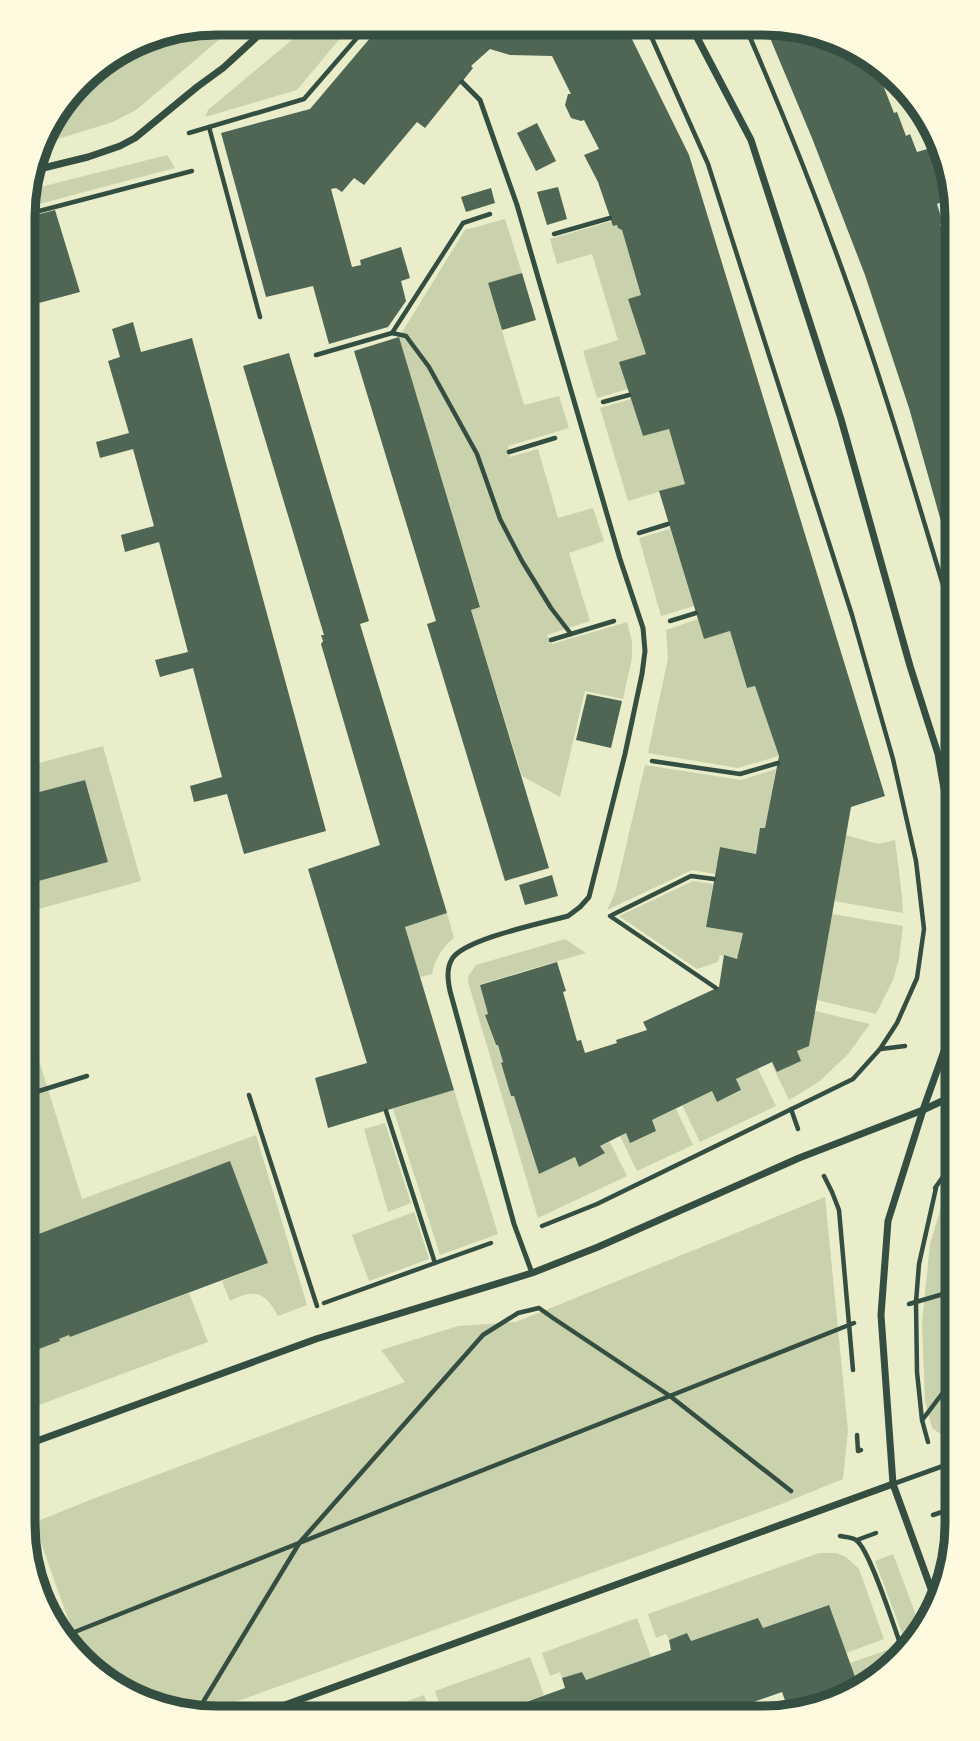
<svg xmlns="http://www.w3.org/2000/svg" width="980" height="1741" font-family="Raleway,sans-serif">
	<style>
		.green { fill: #cad2ad }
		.building { fill: #4f6655 }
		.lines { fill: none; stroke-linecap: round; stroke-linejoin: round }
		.path { stroke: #344e41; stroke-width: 4.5 }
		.service { stroke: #344e41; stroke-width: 5 }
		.minor { stroke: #344e41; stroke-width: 7 }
		.rim { fill: none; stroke: #344e41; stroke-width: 9 }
	</style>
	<rect width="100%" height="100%" fill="#e9edc9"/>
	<g class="green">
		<polygon points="217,23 239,23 136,110 113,122 38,145 43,131 89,71 143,37"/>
		<polygon points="312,23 352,24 297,90 205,117 208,110"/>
		<polygon points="167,155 175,168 24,208 25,191"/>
		<polygon points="505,219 522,273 488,284 524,405 559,396 569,428 508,446 510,457 538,449 558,518 593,508 604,541 569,553 590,621 547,635 552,644 627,622 632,642 632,658 623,699 585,691 560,797 522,776 471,610 480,606 399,337 465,230"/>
		<polygon points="612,221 622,230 641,295 646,354 620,362 628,389 597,398 583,351 618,340 592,254 557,264 550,239"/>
		<polygon points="631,399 643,436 669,429 685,484 628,501 600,408"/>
		<polygon points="670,529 694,606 661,616 639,538"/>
		<polygon points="698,619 704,639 730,631 747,688 755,686 779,756 738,768 648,753 668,658 666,630"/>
		<polygon points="103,746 141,881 24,913 24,885 108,862 85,780 26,796 24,786 24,767"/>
		<polygon points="645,765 741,780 776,769 765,828 760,829 756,854 720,847 715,874 692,870 607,910 615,893"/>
		<polygon points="846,835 878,844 895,840 902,896 903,913 834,901"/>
		<polygon points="693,881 713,884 706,927 743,933 737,959 720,955 718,962 697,969 619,916"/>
		<path d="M447,913L454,938C442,947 435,959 432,974L420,977L405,927Z"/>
		<polygon points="832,914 903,926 899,959 893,980 876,1014 817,1000"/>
		<polygon points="565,939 586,953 480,984 488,1014 486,1015 495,1045 498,1045 503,1062 501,1064 511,1096 514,1096 539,1174 575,1157 579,1167 604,1154 600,1146 610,1142 627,1176 538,1218 468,982 469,975 476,965"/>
		<path d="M23,1009L82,1199L256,1135L307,1305L278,1316C265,1292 255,1288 230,1301L222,1281L268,1263L23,1240Z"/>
		<polygon points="815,1011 870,1024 848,1054 820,1081 789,1100 771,1063 778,1072 800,1061 797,1051"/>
		<polygon points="758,1069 776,1106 700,1142 682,1105 712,1091 717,1102 741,1091 736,1079"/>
		<polygon points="454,1090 498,1234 440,1255 393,1109"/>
		<polygon points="676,1109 693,1145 637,1171 620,1136 626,1133 631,1142 655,1131 652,1120"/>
		<polygon points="385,1123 411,1203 388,1212 364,1129"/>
		<polygon points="957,1174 957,1441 953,1443 932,1428 925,1401 922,1323 930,1244 949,1181"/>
		<polygon points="825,1197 848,1430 843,1479 779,1505 194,1717 98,1678 79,1650 40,1540 38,1521 90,1500 405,1382 381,1350 458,1326 516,1322"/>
		<polygon points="414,1212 429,1259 369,1281 352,1235"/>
		<polygon points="189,1293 208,1342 23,1411 23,1355 59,1341 59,1339 69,1335 70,1337"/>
		<polygon points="819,1553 836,1553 846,1557 859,1569 884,1639 846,1653 828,1605 763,1628 758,1619 691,1641 687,1633 669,1640 666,1634 656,1638 648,1614"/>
		<polygon points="893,1554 920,1626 902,1633 875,1561"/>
		<polygon points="637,1618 651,1657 586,1680 582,1672 562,1678 560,1672 550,1676 542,1653"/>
		<polygon points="887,1650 891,1661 858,1685 850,1663"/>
		<polygon points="530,1657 544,1695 483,1717 478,1717 474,1709 454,1717 451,1711 443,1714 435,1691"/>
		<polygon points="424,1695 432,1717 363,1717"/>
	</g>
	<g class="building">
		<polygon points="382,24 625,25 689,155 885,796 851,807 809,1046 797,1051 801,1061 777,1072 772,1062 736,1079 741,1090 717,1102 712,1091 652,1120 656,1131 630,1143 626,1133 600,1146 605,1153 579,1167 575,1157 539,1174 514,1096 511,1096 501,1063 503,1062 498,1045 496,1045 485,1015 488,1014 480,985 557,962 566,991 563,992 577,1041 581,1040 585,1053 617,1043 616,1040 647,1030 643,1022 719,987 724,955 737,959 743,933 706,927 720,847 756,854 760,828 765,828 779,756 755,686 747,688 730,631 704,639 659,491 685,484 669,429 643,436 619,362 646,354 628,299 641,295 622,230 618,228 617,225 613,226 598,182 584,155 599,149 584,120 581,121 571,118 565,105 568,94 571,94 552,56 510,55 490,49 471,66 473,68 425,128 417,122 364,185 354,178 342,192 336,188 331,189 352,267 361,265 360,260 401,247 410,278 401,281 406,301 388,327 329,344 313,286 266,297 221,133 310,109"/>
		<polygon points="765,26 801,26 874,62 894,113 897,112 906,136 910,134 917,152 941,145 947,154 954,197 937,204 943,223 940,224 950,251 953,250 957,262 957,578 909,408 865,275 812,138"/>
		<polygon points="537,123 556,161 536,171 517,133"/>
		<polygon points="558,187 567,219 547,225 537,192"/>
		<polygon points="491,188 495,203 466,212 461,197"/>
		<polygon points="55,210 80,292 24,307 24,218"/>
		<polygon points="522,273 536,320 502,330 488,283"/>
		<polygon points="133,322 141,352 192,338 326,831 244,854 227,794 194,802 190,786 222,777 193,668 160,677 155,660 188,652 159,542 125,552 121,535 154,526 133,449 100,458 96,442 129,433 108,361 120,357 112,329"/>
		<polygon points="399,337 480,607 471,610 549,868 505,881 427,624 436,621 354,351"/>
		<polygon points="289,353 369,621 360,624 447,913 405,927 454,1090 328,1128 315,1078 367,1063 308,869 380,845 321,644 323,641 321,635 324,635 243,366"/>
		<polygon points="587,694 622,701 611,748 576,740"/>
		<polygon points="85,780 108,862 24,885 24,796"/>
		<polygon points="552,875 558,896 525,905 519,885"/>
		<polygon points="230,1161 268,1263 70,1337 69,1335 59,1339 60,1341 23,1355 23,1240"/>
		<polygon points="829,1605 858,1685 826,1708 790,1714 782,1692 708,1718 484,1717 565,1688 562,1678 582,1672 586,1680 671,1650 669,1640 687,1633 691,1641 758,1618 763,1628"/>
	</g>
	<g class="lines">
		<g class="path">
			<path d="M745,26C784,115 820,206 852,297C891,407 923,520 957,631"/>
			<polyline points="209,127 260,317"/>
			<polyline points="189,133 304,99 369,24"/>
			<polyline points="24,215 192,171"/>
			<polyline points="554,234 610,218"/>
			<polyline points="392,333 406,336 429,367 477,454 500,519 522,561 551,608 571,634"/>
			<polyline points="316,355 392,333 463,223 490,214"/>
			<polyline points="603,402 629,395"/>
			<polyline points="509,452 555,438"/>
			<polyline points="639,533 668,524"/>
			<polyline points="670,621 696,613"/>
			<polyline points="551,640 614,621"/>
			<polyline points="652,761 740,774 778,763"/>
			<polyline points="612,915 691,876 714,879"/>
			<polyline points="610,916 716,988"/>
			<polyline points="881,1049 905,1046"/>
			<polyline points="249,1095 317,1306"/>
			<polyline points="23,1096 87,1076"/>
			<polyline points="791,1109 798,1129"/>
			<polyline points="386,1111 435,1263 491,1243"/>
			<polyline points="824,1176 832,1192 839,1210 853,1370"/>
			<polyline points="935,1188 957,1157"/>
			<polyline points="542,1226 597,1204 853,1079 880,1049 897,1023 917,978 924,929 916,861 893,759 852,615 708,164 646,25"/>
			<polyline points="324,1303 435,1263"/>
			<polyline points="909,1304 957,1290"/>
			<polyline points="923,1419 957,1374"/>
			<polyline points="857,1435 858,1451 861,1450"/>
			<polyline points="928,1442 922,1420 917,1372 916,1302 919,1264 936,1188"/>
			<polyline points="943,1494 957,1537"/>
			<polyline points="933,1515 948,1510 957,1504"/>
			<path d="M840,1536C845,1537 852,1537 856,1540C870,1549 896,1633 903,1652"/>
			<polyline points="857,1540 876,1533"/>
			<polyline points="67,1635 854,1323"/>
			<polyline points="194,1717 300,1542 483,1335 518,1313 539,1308 553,1318 670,1396 791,1491"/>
		</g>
		<g class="service">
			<path d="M462,82L480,100L517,205L620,559L643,628L645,651L642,674L625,754L589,897L580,907L568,916C543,923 464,939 452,959C446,969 448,981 450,991L514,1224L532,1273"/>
			<polyline points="893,1484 957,1461"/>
		</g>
		<g class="minor">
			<polyline points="691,26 751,140 841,419 910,666 938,754 953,841 957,899"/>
			<polyline points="31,171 88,157 120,146 135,138 197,87 223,68 272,23"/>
			<polyline points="23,1446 316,1339 532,1273 598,1247 799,1158 923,1110 957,1094"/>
			<polyline points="934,1597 893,1484 881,1315 888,1221 923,1110 952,1029 957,984"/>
			<polyline points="252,1717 893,1484"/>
		</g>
	</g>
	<path d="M0 0H980V1741H0ZM217 35H763A182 182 0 0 1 945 217V1524A182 182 0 0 1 763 1706H217A182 182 0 0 1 35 1524V217A182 182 0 0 1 217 35Z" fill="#fefae0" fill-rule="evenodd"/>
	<path class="rim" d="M217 35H763A182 182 0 0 1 945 217V1524A182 182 0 0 1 763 1706H217A182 182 0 0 1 35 1524V217A182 182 0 0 1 217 35Z"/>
</svg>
